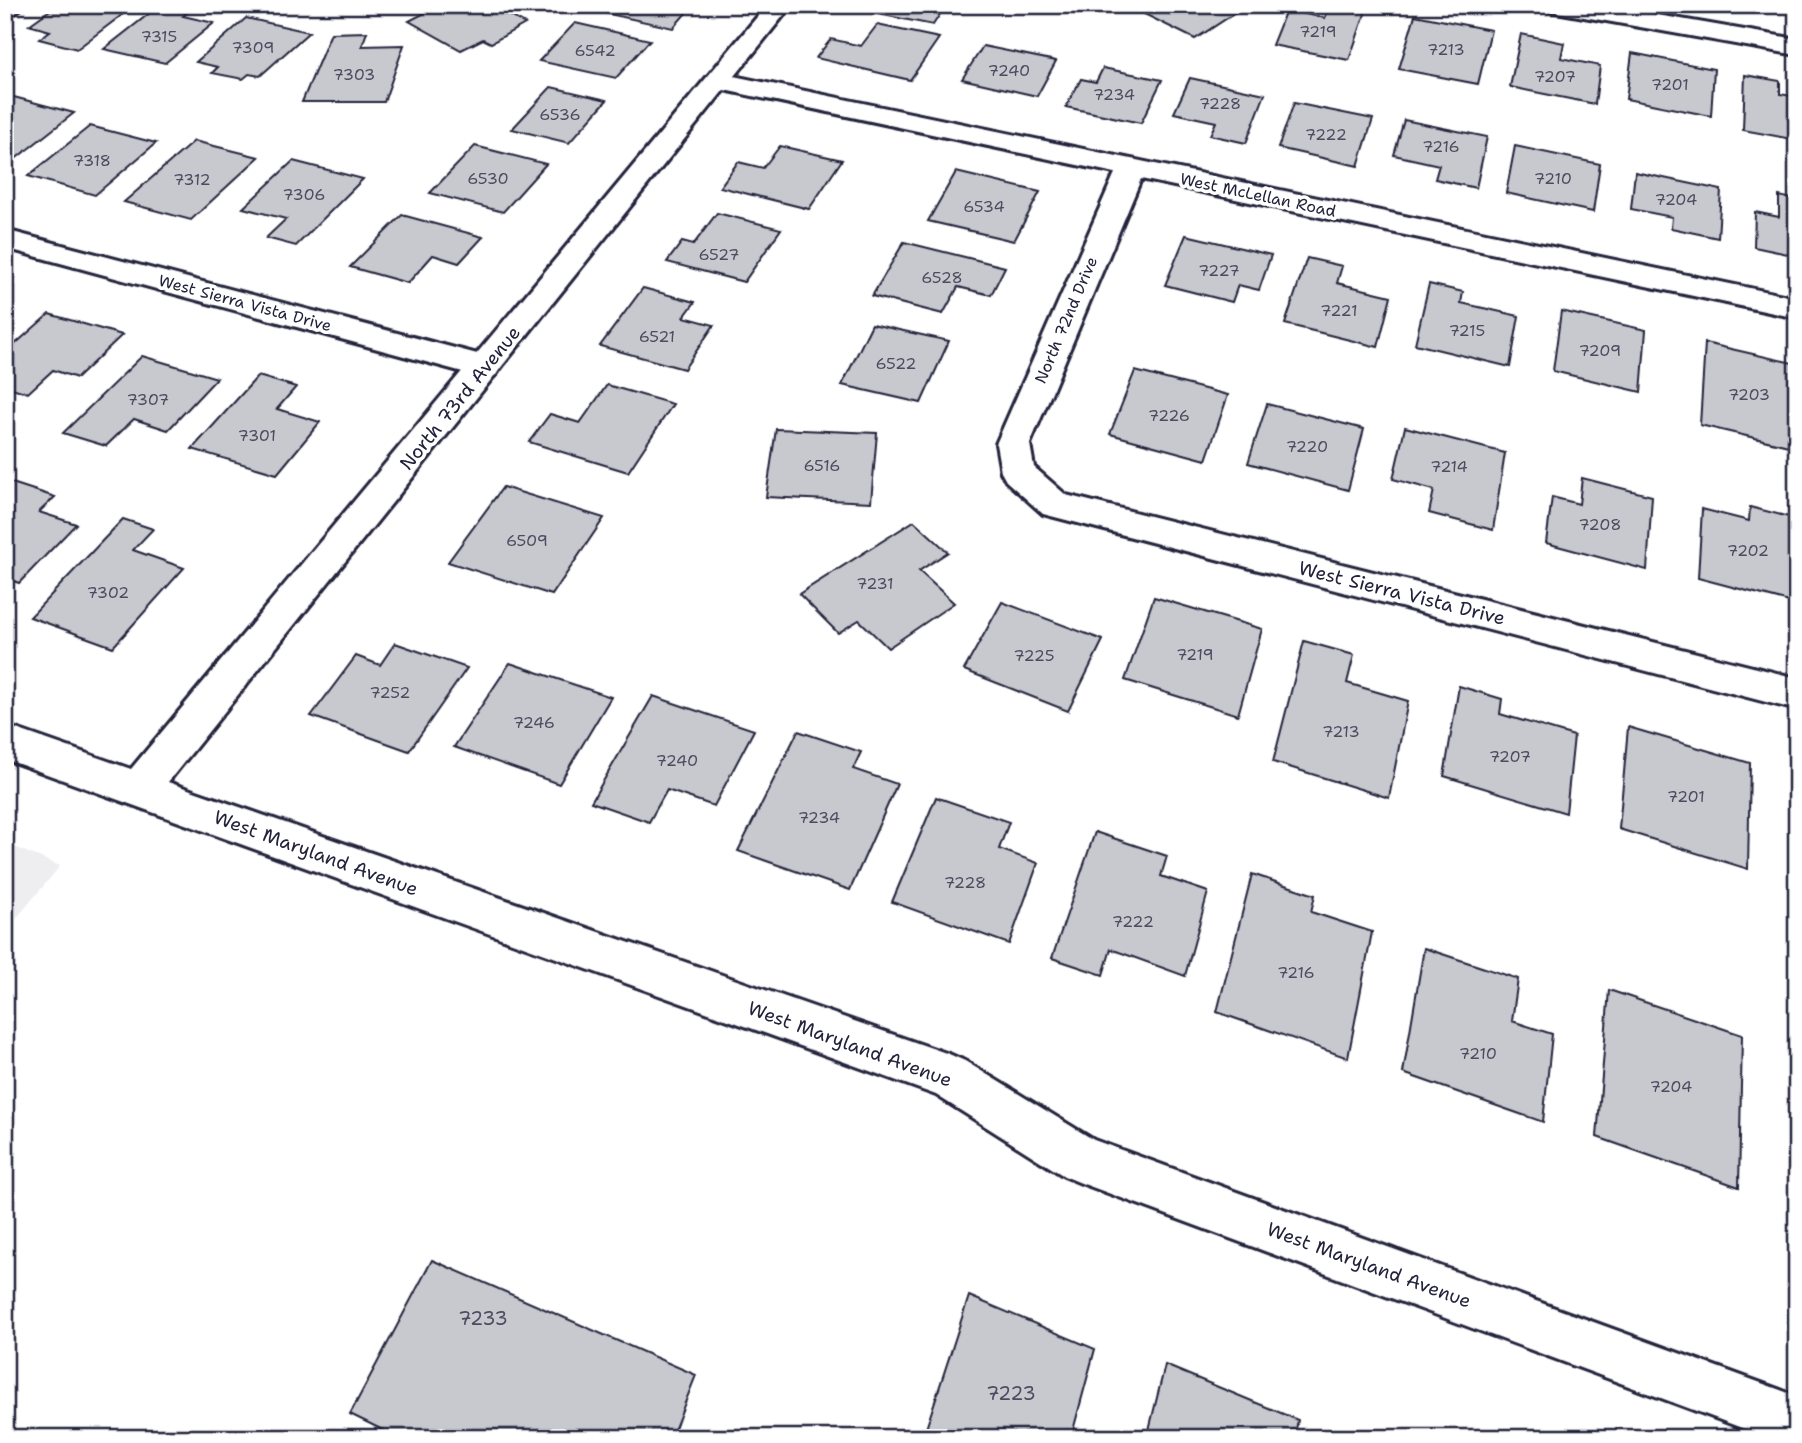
<svg xmlns="http://www.w3.org/2000/svg" width="1802" height="1443" font-family="'Shantell Sans',sans-serif">
	<style>
		.built { fill: #eeeef1 }
		.building { fill: #c8c8cf; stroke: #22223b; stroke-width: 2 }
		.lines { fill: none; stroke-linecap: round; stroke-linejoin: round }
		.street-casing { stroke: #22223b; stroke-width: 6 }
		.secondary-casing { stroke: #22223b; stroke-width: 6 }
		.street { fill: #fff; fill-rule: evenodd }
		.secondary { fill: #fff; fill-rule: evenodd }
		.labels { text-anchor: middle; dominant-baseline: central; stroke-width: 7; stroke-linejoin: round; paint-order: stroke }
		.number-label { font-size: 16px; fill: #4c4c60 }
		.far-street-label { font-size: 16px; fill: #22223b; stroke: #fff }
		.street-label { font-size: 19px; fill: #22223b; stroke: #fff }
		.near-number-label { font-size: 19px; fill: #4c4c60 }
	</style>
	<rect width="100%" height="100%" fill="#fff"/>
	<filter id="ink" filterUnits="userSpaceOnUse"><feTurbulence type="fractalNoise" baseFrequency=".0143" numOctaves="2"/><feDisplacementMap in="SourceGraphic" scale="14" xChannelSelector="R" yChannelSelector="G"/><feConvolveMatrix kernelMatrix="1 2 1 2 8 2 1 2 1" color-interpolation-filters="sRGB"/></filter>
	<g filter="url(#ink)">
		<polygon class="built" points="5,843 60,866 5,932"/>
		<g class="building">
			<polygon points="5,5 29,5 8,20 5,20"/>
			<polygon points="57,5 135,5 77,49 39,39 50,31 29,25"/>
			<polygon points="160,5 196,5 183,16 214,23 165,63 104,49"/>
			<polygon points="440,5 491,5 525,24 491,43 483,39 461,50 409,21"/>
			<polygon points="590,5 693,5 673,28 586,9"/>
			<polygon points="861,5 946,5 933,25 858,10"/>
			<polygon points="1141,5 1233,5 1241,9 1195,39 1134,9"/>
			<polygon points="1329,5 1367,8 1349,60 1272,45 1286,10 1325,18"/>
			<polygon points="1415,15 1491,30 1478,84 1399,69"/>
			<polygon points="246,18 309,32 260,76 249,74 243,79 212,73 218,67 196,62"/>
			<polygon points="575,23 650,40 616,78 539,61"/>
			<polygon points="877,25 939,38 910,80 816,58 831,39 861,46"/>
			<polygon points="367,32 362,46 404,45 384,102 302,102 331,33"/>
			<polygon points="1521,34 1564,43 1561,58 1600,66 1595,104 1510,87"/>
			<polygon points="983,46 1056,61 1037,96 962,79"/>
			<polygon points="1632,53 1714,69 1711,116 1626,99"/>
			<polygon points="1103,68 1162,80 1141,123 1066,107 1081,79 1096,82"/>
			<polygon points="1745,75 1780,81 1780,94 1797,97 1797,140 1743,130"/>
			<polygon points="1190,78 1265,94 1246,143 1210,135 1216,122 1174,113"/>
			<polygon points="551,87 607,100 569,143 512,129"/>
			<polygon points="10,96 74,113 5,167 5,100"/>
			<polygon points="1294,103 1373,119 1358,166 1278,148"/>
			<polygon points="1404,120 1487,137 1476,188 1435,179 1439,165 1394,155"/>
			<polygon points="90,126 156,143 95,195 28,176"/>
			<polygon points="194,141 259,157 191,220 124,202"/>
			<polygon points="475,146 546,164 503,212 430,193"/>
			<polygon points="780,146 842,160 809,209 720,187 738,162 763,168"/>
			<polygon points="1515,146 1600,164 1593,212 1506,193"/>
			<polygon points="293,161 363,179 296,246 266,238 286,219 243,208"/>
			<polygon points="956,172 1040,192 1014,241 928,221"/>
			<polygon points="1635,172 1721,190 1718,238 1671,228 1672,217 1631,209"/>
			<polygon points="1779,196 1797,200 1797,256 1754,247 1755,212 1779,217"/>
			<polygon points="717,213 781,229 744,282 667,262 682,242 693,245"/>
			<polygon points="402,215 483,237 459,263 433,255 408,283 350,267"/>
			<polygon points="1186,235 1271,255 1259,290 1238,285 1232,302 1165,285"/>
			<polygon points="904,242 1005,267 991,295 958,287 943,314 872,296"/>
			<polygon points="1307,258 1342,266 1337,283 1391,296 1378,347 1285,324"/>
			<polygon points="1429,284 1463,292 1461,303 1519,316 1510,367 1415,344"/>
			<polygon points="643,288 695,302 684,317 714,325 684,369 600,346"/>
			<polygon points="1561,311 1646,330 1641,392 1553,371"/>
			<polygon points="49,314 122,335 77,378 53,370 28,393 5,386 5,353"/>
			<polygon points="872,324 949,341 921,403 842,385"/>
			<polygon points="1705,343 1797,364 1797,448 1700,425"/>
			<polygon points="142,356 217,378 168,430 134,419 106,446 63,433"/>
			<polygon points="1135,371 1228,395 1206,460 1110,434"/>
			<polygon points="258,376 296,387 277,409 320,422 277,474 192,449"/>
			<polygon points="607,385 673,404 628,472 529,442 550,414 580,423"/>
			<polygon points="1267,404 1364,429 1348,490 1248,463"/>
			<polygon points="1405,427 1505,453 1493,530 1429,513 1434,490 1393,479"/>
			<polygon points="776,429 877,433 871,502 766,497"/>
			<polygon points="1582,478 1652,496 1647,570 1546,543 1552,497 1579,504"/>
			<polygon points="9,482 55,497 39,512 76,524 19,583 5,578 5,485"/>
			<polygon points="503,487 604,518 552,595 448,562"/>
			<polygon points="1750,507 1797,519 1797,604 1698,578 1702,509 1749,521"/>
			<polygon points="123,519 153,529 133,550 184,568 113,647 30,617"/>
			<polygon points="914,521 948,552 919,571 954,603 888,648 859,620 838,633 799,594"/>
			<polygon points="1154,597 1262,629 1238,715 1125,680"/>
			<polygon points="1002,602 1103,640 1068,711 964,670"/>
			<polygon points="1304,641 1354,655 1347,683 1408,701 1389,798 1273,762"/>
			<polygon points="395,643 467,668 409,751 311,716 356,656 380,665"/>
			<polygon points="510,663 611,697 559,784 454,747"/>
			<polygon points="1459,686 1502,699 1500,714 1574,736 1566,813 1444,776"/>
			<polygon points="653,696 754,730 714,806 667,790 649,822 591,802"/>
			<polygon points="1628,727 1750,763 1748,869 1619,829"/>
			<polygon points="798,731 861,752 853,769 897,784 850,890 738,851"/>
			<polygon points="936,797 1009,822 999,849 1038,863 1009,944 892,902"/>
			<polygon points="1095,832 1167,856 1161,876 1208,892 1185,976 1111,949 1103,975 1052,958"/>
			<polygon points="1252,874 1315,895 1311,912 1372,932 1348,1058 1217,1012"/>
			<polygon points="1424,948 1518,979 1512,1021 1552,1034 1543,1122 1403,1073"/>
			<polygon points="1609,990 1742,1035 1739,1187 1597,1137"/>
			<polygon points="432,1260 696,1375 671,1438 399,1438 350,1414"/>
			<polygon points="969,1296 1095,1349 1071,1438 923,1438"/>
			<polygon points="1165,1365 1298,1420 1294,1438 1147,1438"/>
		</g>
		<g class="lines">
			<defs>
				<g id="street">
					<polygon points="1544,5 1600,5 1797,39 1797,55 1556,12 1547,10"/>
					<polygon points="719,73 1797,298 1797,318 1141,179 1030,444 1034,467 1066,495 1797,678 1797,710 1043,514 1006,481 1001,472 996,444 1115,173 710,87 706,81 710,75"/>
					<polygon points="5,230 485,356 496,359 501,367 496,375 485,378 5,248"/>
				</g>
				<polygon id="secondary" points="767,5 792,5 168,782 949,1054 965,1061 1094,1140 1797,1396 1797,1438 1769,1438 1081,1183 1064,1176 936,1095 5,759 5,725 131,769"/>
			</defs>
			<use href="#street" class="street-casing"/>
			<use href="#secondary" class="secondary-casing"/>
			<use href="#street" class="street"/>
			<use href="#secondary" class="secondary"/>
		</g>
	</g>
	<g class="labels">
		<g class="number-label">
			<text x="1318" y="31">7219</text>
			<text x="159" y="36">7315</text>
			<text x="253" y="47">7309</text>
			<text x="1446" y="49">7213</text>
			<text x="595" y="50">6542</text>
			<text x="1009" y="70">7240</text>
			<text x="354" y="74">7303</text>
			<text x="1555" y="76">7207</text>
			<text x="1670" y="84">7201</text>
			<text x="1114" y="94">7234</text>
			<text x="1220" y="103">7228</text>
			<text x="560" y="114">6536</text>
			<text x="1326" y="134">7222</text>
			<text x="1441" y="146">7216</text>
			<text x="92" y="160">7318</text>
			<text x="488" y="178">6530</text>
			<text x="1553" y="178">7210</text>
			<text x="192" y="179">7312</text>
			<text x="304" y="194">7306</text>
			<text x="1676" y="199">7204</text>
			<text x="984" y="206">6534</text>
			<text x="719" y="254">6527</text>
			<text x="1219" y="270">7227</text>
			<text x="942" y="277">6528</text>
			<text x="1339" y="310">7221</text>
			<text x="1467" y="330">7215</text>
			<text x="657" y="336">6521</text>
			<text x="1600" y="350">7209</text>
			<text x="896" y="363">6522</text>
			<text x="1749" y="394">7203</text>
			<text x="148" y="399">7307</text>
			<text x="1169" y="415">7226</text>
			<text x="257" y="435">7301</text>
			<text x="1307" y="446">7220</text>
			<text x="822" y="465">6516</text>
			<text x="1449" y="466">7214</text>
			<text x="1600" y="524">7208</text>
			<text x="527" y="540">6509</text>
			<text x="1748" y="550">7202</text>
			<text x="875" y="583">7231</text>
			<text x="108" y="592">7302</text>
			<text x="1195" y="654">7219</text>
			<text x="1034" y="655">7225</text>
			<text x="390" y="692">7252</text>
			<text x="534" y="722">7246</text>
			<text x="1341" y="731">7213</text>
			<text x="1510" y="756">7207</text>
			<text x="677" y="760">7240</text>
			<text x="1686" y="796">7201</text>
			<text x="819" y="817">7234</text>
			<text x="965" y="882">7228</text>
			<text x="1133" y="921">7222</text>
			<text x="1296" y="972">7216</text>
			<text x="1478" y="1053">7210</text>
			<text x="1671" y="1086">7204</text>
		</g>
		<g class="far-street-label">
			<text transform="translate(1258 195) rotate(12)">West McLellan Road</text>
			<text transform="translate(245 303) rotate(15)">West Sierra Vista Drive</text>
			<text transform="translate(1066 320) rotate(-67)">North 72nd Drive</text>
		</g>
		<g class="street-label">
			<text transform="translate(460 398) rotate(-51)">North 73rd Avenue</text>
			<text transform="translate(1402 593) rotate(14)">West Sierra Vista Drive</text>
			<text transform="translate(316 853) rotate(20)">West Maryland Avenue</text>
			<text transform="translate(850 1044) rotate(20)">West Maryland Avenue</text>
			<text transform="translate(1369 1265) rotate(20)">West Maryland Avenue</text>
		</g>
		<g class="near-number-label">
			<text x="483" y="1318">7233</text>
			<text x="1011" y="1393">7223</text>
		</g>
	</g>
	<rect width="1802" height="1443" fill="none" stroke="#fff" stroke-width="28"/>
	<rect x="14" y="14" width="1774" height="1415" fill="none" stroke="#22223b" stroke-width="2.5" filter="url(#ink)"/>
</svg>
